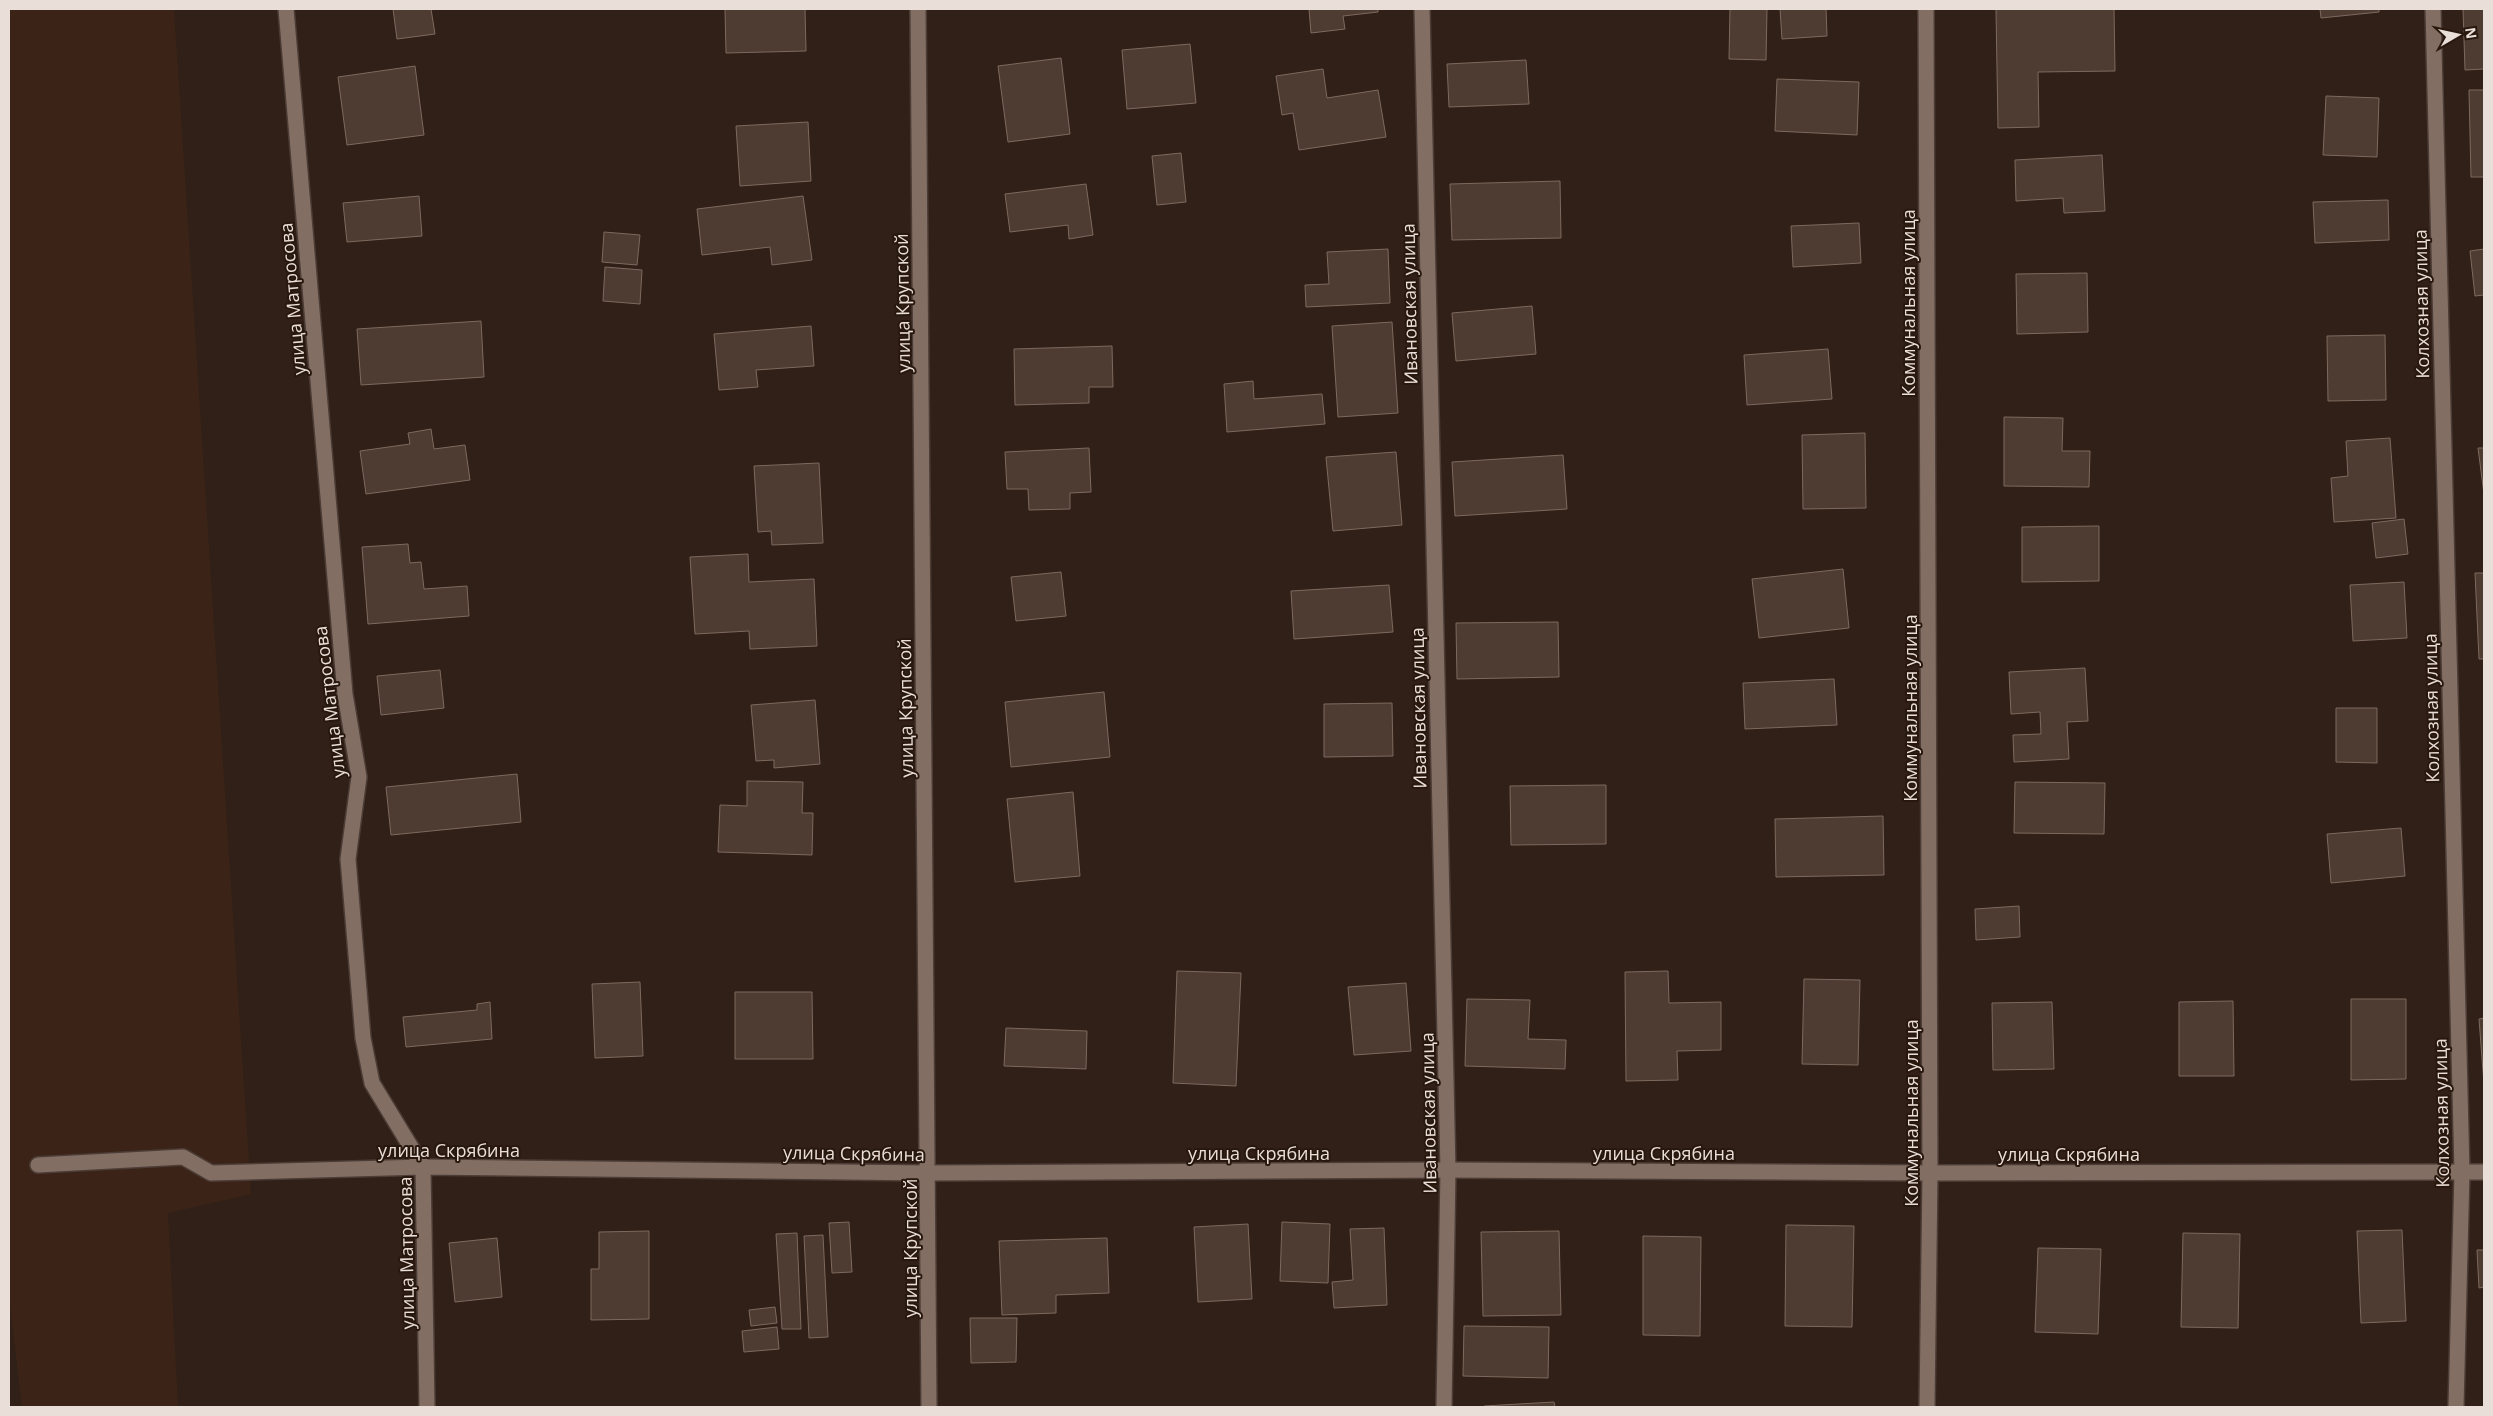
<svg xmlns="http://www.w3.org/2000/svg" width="2493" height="1416" font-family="'Open Sans',sans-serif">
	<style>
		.built { fill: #3b2417 }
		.building { fill: #4e3b31; stroke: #7e695e }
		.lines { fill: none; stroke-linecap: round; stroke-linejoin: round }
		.street-casing { stroke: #4b3c36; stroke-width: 18 }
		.street { stroke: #836e63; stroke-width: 15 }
		.labels { text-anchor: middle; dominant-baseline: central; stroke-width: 4; stroke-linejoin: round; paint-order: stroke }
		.street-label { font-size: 18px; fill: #eaded8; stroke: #27170d }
	</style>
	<rect width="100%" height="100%" fill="#312017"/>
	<polygon class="built" points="9,9 174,9 251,1194 168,1213 178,1407 22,1407 9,1296"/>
	<g class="building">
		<polygon points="393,9 431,9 435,34 397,39"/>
		<polygon points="725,9 805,9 806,51 726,53"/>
		<polygon points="1309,9 1378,9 1378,12 1343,16 1345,29 1311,33"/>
		<polygon points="1730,9 1767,9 1766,60 1729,59"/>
		<polygon points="1780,9 1826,9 1827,36 1782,39"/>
		<polygon points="1996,9 2114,9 2115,71 2038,72 2039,127 1998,128"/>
		<polygon points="2320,9 2379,9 2379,12 2321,18"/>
		<polygon points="2463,9 2484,9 2484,69 2465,70"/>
		<polygon points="1190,44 1196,103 1127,109 1122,50"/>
		<polygon points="1061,58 1070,134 1008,142 998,66"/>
		<polygon points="1526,60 1529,104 1449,107 1447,64"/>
		<polygon points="415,66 424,135 347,145 338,77"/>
		<polygon points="1323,69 1327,98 1378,90 1386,137 1299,150 1293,113 1282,115 1276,76"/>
		<polygon points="1777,79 1859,82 1857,135 1775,131"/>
		<polygon points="2469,90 2484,90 2484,177 2471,177"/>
		<polygon points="2326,96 2379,98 2377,157 2323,155"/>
		<polygon points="808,122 811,181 740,186 736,126"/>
		<polygon points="1181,153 1186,202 1157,205 1152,156"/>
		<polygon points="2102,155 2105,211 2064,213 2063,198 2016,201 2015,160"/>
		<polygon points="1560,181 1561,238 1452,240 1450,184"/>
		<polygon points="1086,184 1093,235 1069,239 1068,225 1010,232 1005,194"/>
		<polygon points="419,196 422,236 347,242 343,203"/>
		<polygon points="803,196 812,260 772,265 770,247 702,255 697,209"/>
		<polygon points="2388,200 2389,240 2315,243 2313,202"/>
		<polygon points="1859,223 1861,263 1793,267 1791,226"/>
		<polygon points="604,232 640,235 637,265 602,262"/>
		<polygon points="1388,249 1390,303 1306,307 1305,285 1329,284 1327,252"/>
		<polygon points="2484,249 2484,295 2475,296 2470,251"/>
		<polygon points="605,267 642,270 640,304 603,301"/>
		<polygon points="2087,273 2088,332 2017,334 2016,274"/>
		<polygon points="1532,306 1536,354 1456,361 1452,313"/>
		<polygon points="481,321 484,377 361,385 357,329"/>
		<polygon points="1392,322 1398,413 1338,417 1332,326"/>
		<polygon points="811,326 814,366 756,370 758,387 719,390 714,334"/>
		<polygon points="2385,335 2386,400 2328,401 2327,336"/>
		<polygon points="1112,346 1113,387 1089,387 1089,403 1015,405 1014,349"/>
		<polygon points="1828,349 1832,399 1747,405 1744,355"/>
		<polygon points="1253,381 1254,399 1322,394 1325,424 1227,432 1224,384"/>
		<polygon points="2004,417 2063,418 2062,451 2090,451 2089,487 2004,486"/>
		<polygon points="431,429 434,449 465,445 470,480 366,494 360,451 410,444 408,433"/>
		<polygon points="1865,433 1866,508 1803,509 1802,435"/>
		<polygon points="2390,438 2396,518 2334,522 2331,478 2348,476 2346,441"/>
		<polygon points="1089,448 1091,492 1070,493 1070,509 1029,510 1028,489 1007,489 1005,452"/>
		<polygon points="2478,448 2484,448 2484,494"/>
		<polygon points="1396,452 1402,525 1333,531 1326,457"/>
		<polygon points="1563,455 1567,509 1455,516 1452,462"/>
		<polygon points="819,463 823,543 772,545 771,531 758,532 754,466"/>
		<polygon points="2404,519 2408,554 2376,558 2372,523"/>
		<polygon points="2099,526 2099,581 2022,582 2022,527"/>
		<polygon points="408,544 410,563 421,562 424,589 467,586 469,616 368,624 362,547"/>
		<polygon points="748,554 749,582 814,579 817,646 750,649 749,631 695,634 690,557"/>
		<polygon points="1843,569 1849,628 1759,638 1752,579"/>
		<polygon points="1061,572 1066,616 1016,621 1011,577"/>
		<polygon points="2475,573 2484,573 2484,659 2479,659"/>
		<polygon points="2404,582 2407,638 2353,641 2350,585"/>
		<polygon points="1389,585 1393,632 1294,639 1291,591"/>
		<polygon points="1558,622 1559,677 1457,679 1456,623"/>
		<polygon points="2085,668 2088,721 2067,722 2069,759 2014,762 2013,735 2041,734 2040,712 2011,714 2009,672"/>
		<polygon points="440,670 444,708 381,715 377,676"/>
		<polygon points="1834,679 1837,725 1745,729 1743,683"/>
		<polygon points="1104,692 1110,757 1011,767 1005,702"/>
		<polygon points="815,700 820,764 774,768 774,760 756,761 751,705"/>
		<polygon points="1392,703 1393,756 1324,757 1324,704"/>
		<polygon points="2336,708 2377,708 2377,763 2336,762"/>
		<polygon points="517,774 521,822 391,835 386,787"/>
		<polygon points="747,781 803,782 802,813 813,813 812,855 718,852 720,805 747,806"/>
		<polygon points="2015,782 2105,783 2104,834 2014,833"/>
		<polygon points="1606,785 1606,844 1511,845 1510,786"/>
		<polygon points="1073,792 1080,876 1015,882 1007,799"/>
		<polygon points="1883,816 1884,875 1776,877 1775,819"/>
		<polygon points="2401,828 2405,876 2331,883 2327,834"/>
		<polygon points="2019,906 2020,937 1976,940 1975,909"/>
		<polygon points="1177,971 1241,973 1236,1086 1173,1083"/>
		<polygon points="1668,971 1669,1003 1721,1002 1721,1050 1677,1051 1678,1080 1626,1081 1625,972"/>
		<polygon points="1804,979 1860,980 1858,1065 1802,1064"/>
		<polygon points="640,982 643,1056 595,1058 592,984"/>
		<polygon points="1406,983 1411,1051 1354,1055 1348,987"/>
		<polygon points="735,992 812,992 813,1059 735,1059"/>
		<polygon points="1467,999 1530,1000 1528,1039 1566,1040 1565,1069 1465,1066"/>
		<polygon points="2351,999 2406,999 2406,1079 2351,1080"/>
		<polygon points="2233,1001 2234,1076 2179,1076 2179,1002"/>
		<polygon points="490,1002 492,1039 406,1047 403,1017 477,1010 477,1004"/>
		<polygon points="2052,1002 2054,1069 1993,1070 1992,1003"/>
		<polygon points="2484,1018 2484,1084 2479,1019"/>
		<polygon points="1006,1028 1087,1031 1086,1069 1004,1066"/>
		<polygon points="849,1222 852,1272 832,1273 829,1223"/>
		<polygon points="1282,1222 1330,1224 1328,1283 1280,1281"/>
		<polygon points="1248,1224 1252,1299 1198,1302 1194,1227"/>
		<polygon points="1786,1225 1854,1226 1852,1327 1785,1326"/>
		<polygon points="1384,1228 1387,1305 1334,1308 1332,1282 1353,1280 1350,1229"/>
		<polygon points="2402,1230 2406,1321 2361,1323 2357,1231"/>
		<polygon points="649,1231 649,1319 591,1320 591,1269 599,1269 599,1232"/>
		<polygon points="1559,1231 1561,1315 1483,1316 1481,1232"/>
		<polygon points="797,1233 801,1329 782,1329 776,1234"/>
		<polygon points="2183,1233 2240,1234 2238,1328 2181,1327"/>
		<polygon points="823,1235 828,1337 809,1338 804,1236"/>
		<polygon points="1643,1236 1701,1237 1700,1336 1643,1335"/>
		<polygon points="497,1238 502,1297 455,1302 449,1243"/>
		<polygon points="1107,1238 1109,1293 1056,1295 1056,1313 1002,1315 999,1241"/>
		<polygon points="2038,1248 2101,1249 2098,1334 2035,1332"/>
		<polygon points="2477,1250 2484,1250 2484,1287 2479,1288"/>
		<polygon points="775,1307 777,1323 751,1326 749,1310"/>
		<polygon points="970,1318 1017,1318 1016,1362 971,1363"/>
		<polygon points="1464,1326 1549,1327 1548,1378 1463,1376"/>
		<polygon points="777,1327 779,1349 744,1352 742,1331"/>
		<polygon points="1554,1402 1555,1407 1484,1407 1484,1406"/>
	</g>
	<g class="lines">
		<defs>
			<g id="street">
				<polyline points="286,9 345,694 359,777 348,859 363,1038 372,1083 423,1167 427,1407"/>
				<polyline points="918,9 929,1407"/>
				<polyline points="1422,9 1448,1170 1444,1407"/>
				<polyline points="1926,9 1930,1173 1927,1407"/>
				<polyline points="2433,9 2462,1172 2456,1407"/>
				<polyline points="38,1165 183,1157 211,1173 423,1167 928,1173 1448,1170 1930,1173 2484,1172"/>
			</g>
		</defs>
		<use href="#street" class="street-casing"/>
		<use href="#street" class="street"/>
	</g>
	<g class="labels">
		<g class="street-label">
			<text transform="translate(292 299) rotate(-95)">улица Матросова</text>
			<text transform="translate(902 303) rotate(-91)">улица Крупской</text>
			<text transform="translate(1908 303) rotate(-90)">Коммунальная улица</text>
			<text transform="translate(1409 304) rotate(-91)">Ивановская улица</text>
			<text transform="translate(2421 304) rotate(-91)">Колхозная улица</text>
			<text transform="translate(329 702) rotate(-97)">улица Матросова</text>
			<text transform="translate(905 708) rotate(-91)">улица Крупской</text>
			<text transform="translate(1418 708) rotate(-91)">Ивановская улица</text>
			<text transform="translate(1910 708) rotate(-90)">Коммунальная улица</text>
			<text transform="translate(2431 708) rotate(-91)">Колхозная улица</text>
			<text transform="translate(1428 1113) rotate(-91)">Ивановская улица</text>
			<text transform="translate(1911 1113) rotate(-90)">Коммунальная улица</text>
			<text transform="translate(2441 1113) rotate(-91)">Колхозная улица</text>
			<text x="449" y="1150">улица Скрябина</text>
			<text transform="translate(854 1153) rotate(1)">улица Скрябина</text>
			<text x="1259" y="1153">улица Скрябина</text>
			<text x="1664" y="1153">улица Скрябина</text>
			<text x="2069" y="1154">улица Скрябина</text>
			<text transform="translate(910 1248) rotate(-90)">улица Крупской</text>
			<text transform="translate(406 1253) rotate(-91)">улица Матросова</text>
		</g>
	</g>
	<rect width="2493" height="1416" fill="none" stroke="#eaded8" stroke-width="20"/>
	<g transform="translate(2458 35) rotate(81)" stroke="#27170d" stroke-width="4" paint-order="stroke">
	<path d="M0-4L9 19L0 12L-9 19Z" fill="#eaded8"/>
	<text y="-8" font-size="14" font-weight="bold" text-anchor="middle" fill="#eaded8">N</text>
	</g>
</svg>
